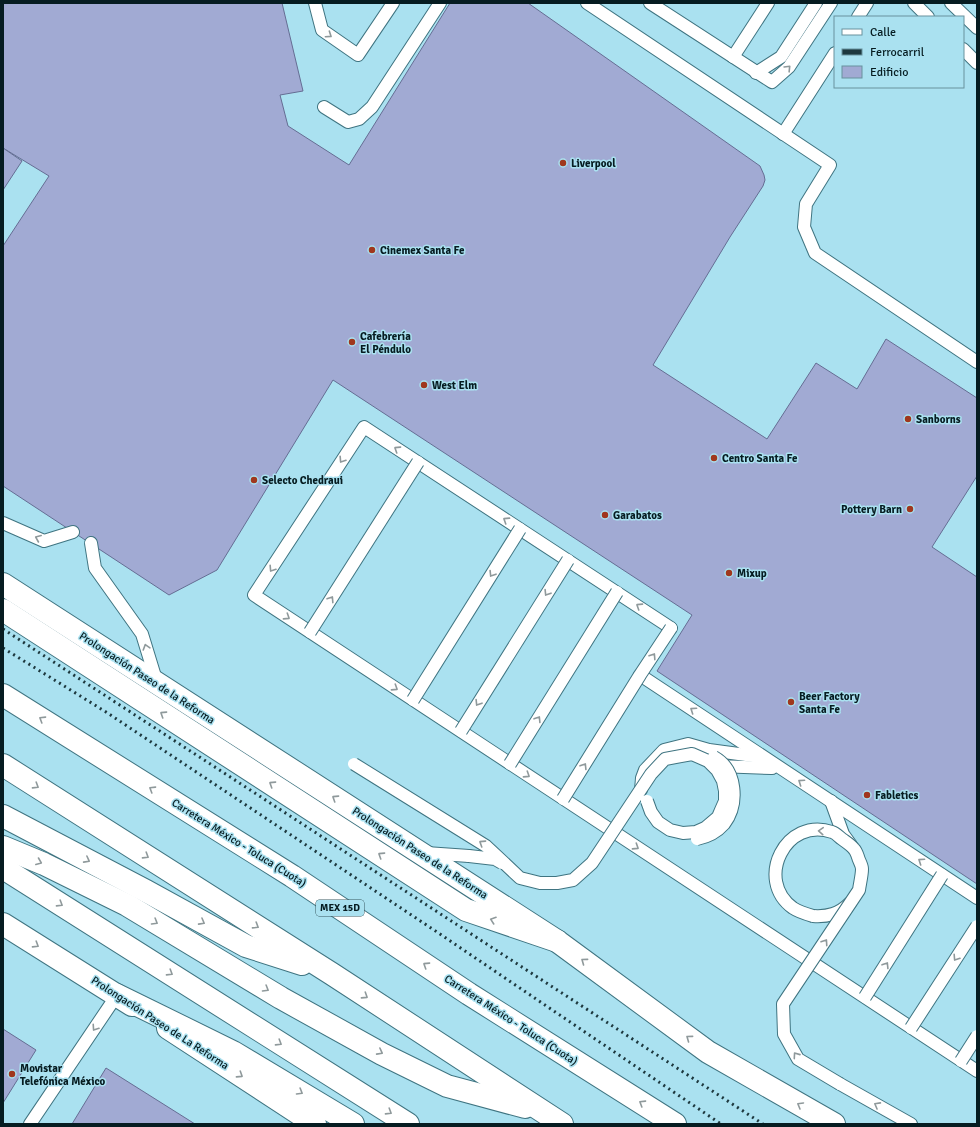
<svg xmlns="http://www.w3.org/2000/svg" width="980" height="1127" font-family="Signika,sans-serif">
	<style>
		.building { fill: #a1aad3; stroke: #656d93 }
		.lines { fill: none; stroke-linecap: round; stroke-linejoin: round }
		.service-casing { stroke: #3f7481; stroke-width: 14 }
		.minor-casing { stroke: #3f7481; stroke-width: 24 }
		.secondary-casing { stroke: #3f7481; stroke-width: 24 }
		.motorway-casing { stroke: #3f7481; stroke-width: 24 }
		.service { stroke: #fff; stroke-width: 12 }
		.minor { stroke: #fff; stroke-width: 22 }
		.secondary { stroke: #fff; stroke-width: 22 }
		.motorway { stroke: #fff; stroke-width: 22 }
		.rail { stroke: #1d383e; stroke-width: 3; stroke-dasharray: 2 4; stroke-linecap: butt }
		.service-bridge-casing { stroke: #3f7481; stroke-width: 14; stroke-linecap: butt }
		.service-bridge { stroke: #fff; stroke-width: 12 }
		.oneway { stroke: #8f999b }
		.poi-dot { fill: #a0371d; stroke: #aae1f0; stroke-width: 1.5 }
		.labels { text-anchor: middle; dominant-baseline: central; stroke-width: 3; stroke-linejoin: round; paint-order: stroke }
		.shield { fill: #aae1f0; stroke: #37575f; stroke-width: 1 }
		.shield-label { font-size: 10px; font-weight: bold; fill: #061c21 }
		.poi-label { font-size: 11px; font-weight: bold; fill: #061c21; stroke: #aae1f0; text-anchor: start }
		.street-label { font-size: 11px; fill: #061c21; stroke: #aae1f0 }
	</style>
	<rect width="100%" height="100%" fill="#aae1f0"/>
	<g class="building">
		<polygon points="3,3 282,3 303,91 280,95 288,126 349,165 450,3 528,3 760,166 764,175 765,180 763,186 730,237 653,365 767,439 816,363 857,389 886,339 977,398 977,476 932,547 977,577 977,884 657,671 692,615 333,380 217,570 169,595 3,486 3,246 49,176 3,148"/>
		<polygon points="3,148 22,161 3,190"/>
		<polygon points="3,1029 36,1050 3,1103"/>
		<polygon points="106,1068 195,1124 72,1124"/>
	</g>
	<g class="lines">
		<defs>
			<g id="service">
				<polyline points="315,3 322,30 358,55 393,3"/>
				<polyline points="587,3 830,165 806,204 804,227 815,253 977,362"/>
				<polyline points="650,3 772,82 789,67 831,3"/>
				<polyline points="914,3 928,17"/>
				<polyline points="951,3 977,28"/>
				<polyline points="858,17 867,3"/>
				<polyline points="963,49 977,63"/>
				<polyline points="733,57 768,3"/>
				<polyline points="756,73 781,57 816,3"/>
				<polyline points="324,107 348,122 359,119 372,107 440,3"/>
				<polyline points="783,134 835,53"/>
				<polyline points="3,523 44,541 73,532"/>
				<polyline points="91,543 95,568 142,634 157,683"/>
				<polyline points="671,628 364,427 254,595 977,1071"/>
				<polyline points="640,675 977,898"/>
				<polyline points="717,766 772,768"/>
				<polyline points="641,790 642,778 645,770 664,750 688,744 709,750 761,757"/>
				<polyline points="831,801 843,834 851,845"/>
				<polyline points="426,853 469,856"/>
				<path d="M813,916C828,917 839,914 850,903"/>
				<polyline points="840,1084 911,1124"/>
				<polyline points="30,1124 117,995"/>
			</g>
			<g id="minor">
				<polyline points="3,924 132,1005"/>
				<polyline points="168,1028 315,1124"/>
			</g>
			<g id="secondary">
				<polyline points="3,584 557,941 708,1052 834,1124"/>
				<polyline points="3,868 408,1124"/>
				<polyline points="117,995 233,1052 353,1124"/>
			</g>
			<g id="motorway">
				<polyline points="3,610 466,910 557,941"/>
				<polyline points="3,695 292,876 469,994 675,1124"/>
				<polyline points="3,765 332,974 562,1124"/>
				<polyline points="3,816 146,891 246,946 302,964"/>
				<polyline points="3,847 44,864 127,905 281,998 382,1054 447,1086 525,1107"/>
			</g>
		</defs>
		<use href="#service" class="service-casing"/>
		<use href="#minor" class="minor-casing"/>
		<use href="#secondary" class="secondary-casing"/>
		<use href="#motorway" class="motorway-casing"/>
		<use href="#service" class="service"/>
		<use href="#minor" class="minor"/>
		<use href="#secondary" class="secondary"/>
		<use href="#motorway" class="motorway"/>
		<g class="rail">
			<polyline points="3,629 763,1124"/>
			<polyline points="3,648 106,712 434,930 721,1124"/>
		</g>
		<defs>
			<g id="service-bridge">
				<polyline points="310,632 418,462"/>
				<polyline points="413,700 520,529"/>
				<polyline points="461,731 568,560"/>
				<polyline points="354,764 486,846 520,878 540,883 557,883 573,880 592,863 651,774 665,759 692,754 708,761 717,770 723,781 725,791 725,801 721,810 718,817 705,828 696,832 683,833 670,830 658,822 651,812 647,801"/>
				<polyline points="510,764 617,592"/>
				<polyline points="563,799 640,675 671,628"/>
				<path d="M697,839C707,837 717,832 724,824C739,804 737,770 714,757"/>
				<polyline points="469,856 495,859 502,863"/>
				<path d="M813,916C806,914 799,912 793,908C754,880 786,816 832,832C836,833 839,837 842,839C846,842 851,845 854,849C856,851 857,854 858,857C859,861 862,865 862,869C862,875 860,883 859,890L783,1004L784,1034L798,1059L840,1084"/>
				<polyline points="865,997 942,875"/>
				<polyline points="911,1028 977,926"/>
				<polyline points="961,1061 977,1036"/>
			</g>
		</defs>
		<use href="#service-bridge" class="service-bridge-casing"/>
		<use href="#service-bridge" class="service-bridge"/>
	</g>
	<defs><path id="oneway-chevron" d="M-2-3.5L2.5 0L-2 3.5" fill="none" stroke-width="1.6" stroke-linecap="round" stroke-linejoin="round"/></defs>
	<g class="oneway">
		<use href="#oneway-chevron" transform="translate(329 35) rotate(34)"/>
		<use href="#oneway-chevron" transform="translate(788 68) rotate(-46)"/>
		<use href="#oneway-chevron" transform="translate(397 449) rotate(-147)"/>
		<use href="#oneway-chevron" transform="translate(342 460) rotate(123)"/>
		<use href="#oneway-chevron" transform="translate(506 520) rotate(-147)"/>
		<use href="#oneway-chevron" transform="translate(38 538) rotate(-157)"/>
		<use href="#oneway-chevron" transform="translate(272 569) rotate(123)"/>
		<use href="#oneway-chevron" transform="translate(492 574) rotate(122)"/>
		<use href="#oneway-chevron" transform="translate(547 593) rotate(122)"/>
		<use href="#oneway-chevron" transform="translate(331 599) rotate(-57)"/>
		<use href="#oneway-chevron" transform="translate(639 606) rotate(-147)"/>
		<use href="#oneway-chevron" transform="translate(287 617) rotate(33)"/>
		<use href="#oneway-chevron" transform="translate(146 647) rotate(-107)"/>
		<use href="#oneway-chevron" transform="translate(653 656) rotate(-57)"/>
		<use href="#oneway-chevron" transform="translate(395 688) rotate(33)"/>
		<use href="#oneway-chevron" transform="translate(478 703) rotate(122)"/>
		<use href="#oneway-chevron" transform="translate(693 710) rotate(-146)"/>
		<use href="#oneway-chevron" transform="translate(163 714) rotate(-147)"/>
		<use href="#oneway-chevron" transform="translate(42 719) rotate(-148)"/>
		<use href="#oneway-chevron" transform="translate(538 719) rotate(-58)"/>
		<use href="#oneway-chevron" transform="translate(584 766) rotate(-58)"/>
		<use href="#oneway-chevron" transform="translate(527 775) rotate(33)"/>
		<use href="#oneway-chevron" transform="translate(801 782) rotate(-146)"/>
		<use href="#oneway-chevron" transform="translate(272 784) rotate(-147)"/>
		<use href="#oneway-chevron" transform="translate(36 786) rotate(32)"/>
		<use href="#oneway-chevron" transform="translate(152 789) rotate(-148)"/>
		<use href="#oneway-chevron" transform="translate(335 798) rotate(-147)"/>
		<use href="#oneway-chevron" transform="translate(821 831) rotate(-176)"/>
		<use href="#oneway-chevron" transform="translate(482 843) rotate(-147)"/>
		<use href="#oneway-chevron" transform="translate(636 847) rotate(33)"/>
		<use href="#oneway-chevron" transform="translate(381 855) rotate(-147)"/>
		<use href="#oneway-chevron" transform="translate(146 856) rotate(32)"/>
		<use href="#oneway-chevron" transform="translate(87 860) rotate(28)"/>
		<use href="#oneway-chevron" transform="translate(921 861) rotate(-146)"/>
		<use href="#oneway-chevron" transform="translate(39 862) rotate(22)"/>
		<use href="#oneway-chevron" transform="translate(60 904) rotate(32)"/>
		<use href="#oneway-chevron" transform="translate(493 920) rotate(-161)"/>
		<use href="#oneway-chevron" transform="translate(155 922) rotate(31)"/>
		<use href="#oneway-chevron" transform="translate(202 922) rotate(29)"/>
		<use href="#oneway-chevron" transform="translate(256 926) rotate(32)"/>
		<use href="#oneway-chevron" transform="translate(825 942) rotate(-56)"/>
		<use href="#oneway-chevron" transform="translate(36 945) rotate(32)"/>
		<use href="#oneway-chevron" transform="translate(956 958) rotate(123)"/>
		<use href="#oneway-chevron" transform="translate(584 961) rotate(-144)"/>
		<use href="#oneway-chevron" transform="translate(426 965) rotate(-147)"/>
		<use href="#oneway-chevron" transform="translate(886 965) rotate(-58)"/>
		<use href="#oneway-chevron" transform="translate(170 973) rotate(32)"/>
		<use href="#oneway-chevron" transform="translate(266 989) rotate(31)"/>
		<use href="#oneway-chevron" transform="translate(365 996) rotate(33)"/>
		<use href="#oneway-chevron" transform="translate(95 1028) rotate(124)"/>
		<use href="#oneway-chevron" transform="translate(689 1038) rotate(-144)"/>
		<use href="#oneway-chevron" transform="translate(279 1043) rotate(32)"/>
		<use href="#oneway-chevron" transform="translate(380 1052) rotate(28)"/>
		<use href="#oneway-chevron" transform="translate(796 1055) rotate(-125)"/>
		<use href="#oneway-chevron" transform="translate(240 1075) rotate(33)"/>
		<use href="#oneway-chevron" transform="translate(300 1092) rotate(31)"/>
		<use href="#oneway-chevron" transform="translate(642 1103) rotate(-148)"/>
		<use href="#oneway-chevron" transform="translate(800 1105) rotate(-150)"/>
		<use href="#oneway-chevron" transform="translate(877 1105) rotate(-151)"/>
		<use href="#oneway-chevron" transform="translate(389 1112) rotate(32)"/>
	</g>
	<g class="poi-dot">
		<circle cx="563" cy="163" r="4"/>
		<circle cx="372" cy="250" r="4"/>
		<circle cx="352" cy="342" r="4"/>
		<circle cx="424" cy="385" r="4"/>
		<circle cx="908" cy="419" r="4"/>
		<circle cx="714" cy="458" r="4"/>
		<circle cx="254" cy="480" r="4"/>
		<circle cx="910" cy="509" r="4"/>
		<circle cx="605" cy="515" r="4"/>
		<circle cx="729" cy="573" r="4"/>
		<circle cx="791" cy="702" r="4"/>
		<circle cx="867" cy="795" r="4"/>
		<circle cx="12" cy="1074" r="4"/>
	</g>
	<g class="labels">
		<rect class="shield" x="316" y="900" width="48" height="16" rx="3"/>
		<g class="shield-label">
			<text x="340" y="908">MEX 15D</text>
		</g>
		<g class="poi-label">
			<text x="571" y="163">Liverpool</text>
			<text x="380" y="250">Cinemex Santa Fe</text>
			<text x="360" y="336">Cafebrería<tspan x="360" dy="13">El Péndulo</tspan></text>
			<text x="432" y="385">West Elm</text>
			<text x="916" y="419">Sanborns</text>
			<text x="722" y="458">Centro Santa Fe</text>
			<text x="262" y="480">Selecto Chedraui</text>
			<text x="902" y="509" text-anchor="end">Pottery Barn</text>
			<text x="613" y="515">Garabatos</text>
			<text x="737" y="573">Mixup</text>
			<text x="799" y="696">Beer Factory<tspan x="799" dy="13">Santa Fe</tspan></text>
			<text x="875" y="795">Fabletics</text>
			<text x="20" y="1068">Movistar<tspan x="20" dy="13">Telefónica México</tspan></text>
		</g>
		<g class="street-label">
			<text transform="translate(147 678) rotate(33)">Prolongación Paseo de la Reforma</text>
			<text transform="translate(239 843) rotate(32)">Carretera México - Toluca (Cuota)</text>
			<text transform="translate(420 853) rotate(33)">Prolongación Paseo de la Reforma</text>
			<text transform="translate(511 1020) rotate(33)">Carretera México - Toluca (Cuota)</text>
			<text transform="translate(160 1023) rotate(33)">Prolongación Paseo de La Reforma</text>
		</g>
	</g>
	<rect width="980" height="1127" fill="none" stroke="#061c21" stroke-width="8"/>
	<rect x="834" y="16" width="130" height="72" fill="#aae1f0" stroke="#68929d"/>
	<rect x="842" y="29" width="20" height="6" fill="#ffffff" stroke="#68929d"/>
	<text x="870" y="36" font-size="12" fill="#061c21">Calle</text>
	<rect x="842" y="49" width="20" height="6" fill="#1d383e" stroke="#68929d"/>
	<text x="870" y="56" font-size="12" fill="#061c21">Ferrocarril</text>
	<rect x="842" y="66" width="20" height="12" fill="#a1aad3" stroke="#68929d"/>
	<text x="870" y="76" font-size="12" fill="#061c21">Edificio</text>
</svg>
